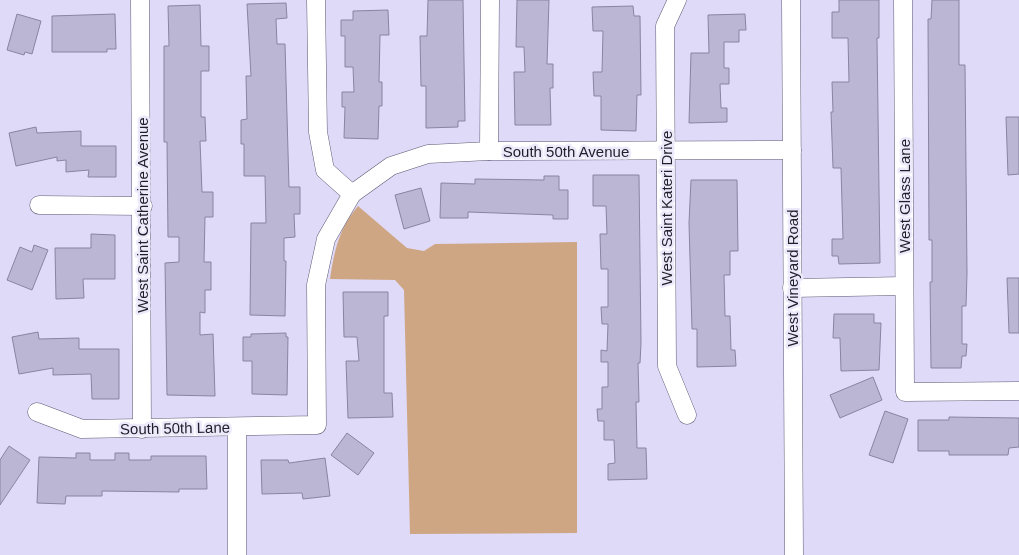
<svg xmlns="http://www.w3.org/2000/svg" width="1019" height="555" font-family="Helvetica,sans-serif">
	<style>
		.green { fill: #cea683 }
		.building { fill: #bbb6d3; stroke: #8985a0 }
		.lines { fill: none; stroke-linecap: round; stroke-linejoin: round }
		.minor-casing { stroke: #5e5973; stroke-width: 19 }
		.minor { stroke: #fff; stroke-width: 18 }
		.labels { text-anchor: middle; dominant-baseline: central; stroke-width: 5; stroke-linejoin: round; paint-order: stroke }
		.street-label { font-size: 15px; fill: #201e29; stroke: #ece9fb }
	</style>
	<rect width="100%" height="100%" fill="#dfdaf8"/>
	<path class="green" d="M358,206L407,248L424,251L435,244L577,242V533L410,534L404,290L395,280L330,279C334,252 339,228 358,206Z"/>
	<g class="building">
		<polygon points="428,0 463,0 465,121 458,121 458,127 426,128 426,86 421,86 420,36 427,36"/>
		<polygon points="517,0 549,0 547,64 553,64 553,88 550,88 551,125 515,125 514,72 525,72 524,47 516,47"/>
		<polygon points="839,0 879,0 879,38 877,38 880,263 839,264 838,256 832,256 832,239 843,239 841,168 833,168 831,112 833,112 832,82 849,82 848,38 832,38 832,12 839,12"/>
		<polygon points="932,0 959,0 959,65 965,65 967,273 966,306 962,306 962,344 967,344 966,356 962,356 961,368 931,368 930,282 932,282 932,240 929,240 928,19 931,19"/>
		<polygon points="286,3 287,18 276,19 277,44 285,44 289,187 300,187 300,214 294,214 295,237 284,238 284,261 286,261 285,316 250,315 251,223 266,223 265,176 244,176 244,144 241,144 241,120 247,119 246,76 251,76 247,4"/>
		<polygon points="200,5 201,46 209,46 209,71 201,71 201,117 205,117 206,141 200,141 202,192 213,192 213,217 205,217 204,262 211,262 211,290 205,290 205,313 200,312 200,335 213,334 215,396 167,395 165,263 179,262 179,237 168,237 167,142 164,142 164,46 169,46 168,6"/>
		<polygon points="633,6 634,16 640,16 641,95 637,95 636,131 601,130 601,96 594,96 593,72 602,72 603,31 593,31 592,7"/>
		<polygon points="388,10 389,35 380,35 379,82 382,82 382,106 379,106 378,139 344,138 345,107 342,107 342,92 354,92 353,67 345,67 345,36 341,36 341,20 353,20 353,11"/>
		<polygon points="17,14 41,21 32,54 25,52 24,55 7,50"/>
		<polygon points="115,14 116,49 107,49 107,52 52,52 52,16"/>
		<polygon points="745,14 746,30 739,30 739,42 724,42 724,68 729,68 729,84 720,84 721,108 727,108 727,122 689,123 691,53 709,53 708,15"/>
		<polygon points="1006,117 1019,117 1019,174 1008,175"/>
		<polygon points="36,127 37,133 81,131 81,146 116,146 116,177 88,177 89,170 66,172 66,160 57,161 57,157 16,166 9,133"/>
		<polygon points="593,175 639,175 641,343 640,363 638,363 639,402 636,402 637,448 646,448 647,479 608,480 608,464 615,463 614,440 604,440 604,421 598,421 597,409 602,409 602,387 608,387 608,362 601,362 601,350 607,351 608,324 602,324 601,307 608,307 608,269 601,269 600,234 607,234 606,206 593,206"/>
		<polygon points="544,176 559,176 559,190 568,190 568,219 553,219 553,215 468,212 468,218 440,218 441,183 475,184 475,179 544,180"/>
		<polygon points="691,180 737,180 738,251 730,251 730,275 724,275 725,316 730,316 731,350 735,350 736,366 697,367 697,329 692,329 689,223"/>
		<polygon points="421,188 430,221 404,229 395,195"/>
		<polygon points="91,234 115,235 115,279 83,279 84,298 56,299 55,248 91,248"/>
		<polygon points="34,245 48,250 32,290 7,280 20,247 32,252"/>
		<polygon points="1007,278 1019,278 1019,333 1009,333"/>
		<polygon points="343,292 388,292 388,316 384,316 384,393 392,393 393,417 348,418 346,361 359,361 357,337 344,337"/>
		<polygon points="834,314 874,314 874,323 881,323 879,370 841,371 840,338 833,338"/>
		<polygon points="38,332 39,339 79,338 79,349 119,349 119,399 92,399 91,374 53,375 53,368 19,374 12,337"/>
		<polygon points="286,333 286,337 288,337 287,395 252,394 252,361 243,361 243,337 251,337 251,334"/>
		<polygon points="873,377 882,400 840,418 830,395"/>
		<polygon points="885,411 908,419 893,463 869,455"/>
		<polygon points="949,417 1019,418 1019,447 1009,448 1008,455 949,455 949,451 918,451 918,420 949,420"/>
		<polygon points="347,433 374,453 358,475 331,455"/>
		<polygon points="9,446 30,460 0,505 0,460"/>
		<polygon points="76,453 90,453 90,460 115,460 115,453 129,453 129,460 151,460 151,456 206,456 207,489 179,489 179,492 102,491 102,496 66,496 65,504 37,503 39,457 76,458"/>
		<polygon points="325,458 330,496 303,499 302,493 262,494 261,460 288,460 289,463"/>
	</g>
	<g class="lines">
		<defs>
			<g id="minor">
				<polyline points="140,0 142,429"/>
				<polyline points="677,0 665,26 667,366 687,415"/>
				<polyline points="791,0 794,555"/>
				<polyline points="903,0 905,392 1019,391"/>
				<polyline points="489,151 490,0"/>
				<polyline points="352,194 391,166 428,154 489,151 792,150"/>
				<polyline points="39,205 143,206"/>
				<polyline points="792,288 904,286"/>
				<polyline points="37,412 82,429 317,425 316,285 326,239 352,194 325,170 318,132 316,0"/>
				<polyline points="237,427 237,555"/>
			</g>
		</defs>
		<use href="#minor" class="minor-casing"/>
		<use href="#minor" class="minor"/>
	</g>
	<g class="labels">
		<g class="street-label">
			<text x="566" y="151">South 50th Avenue</text>
			<text transform="translate(904 196) rotate(-90)">West Glass Lane</text>
			<text transform="translate(666 208) rotate(-90)">West Saint Kateri Drive</text>
			<text transform="translate(142 215) rotate(-90)">West Saint Catherine Avenue</text>
			<text transform="translate(792 278) rotate(-90)">West Vineyard Road</text>
			<text transform="translate(175 428) rotate(-1)">South 50th Lane</text>
		</g>
	</g>
</svg>
